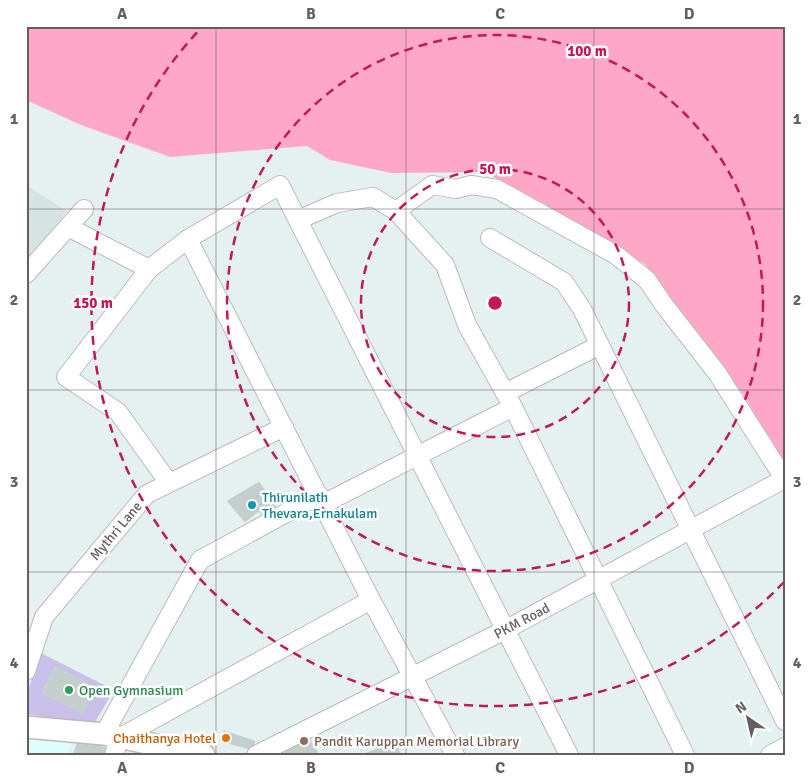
<svg xmlns="http://www.w3.org/2000/svg" width="811" height="781" font-family="Signika,sans-serif">
	<style>
		.commercial { fill: #dcfffe }
		.education { fill: #d6e3e3 }
		.green { fill: #c9c0ea }
		.water { fill: #ffa7c7 }
		.building { fill: #c4cfcd; stroke: #c3d6d4 }
		.lines { fill: none; stroke-linecap: round; stroke-linejoin: round }
		.minor-casing { stroke: #c0b8b9; stroke-width: 20 }
		.tertiary-casing { stroke: #c0b8b9; stroke-width: 24 }
		.minor { stroke: #fff; stroke-width: 18 }
		.tertiary { stroke: #fff; stroke-width: 21 }
		.grid { fill: none; stroke: #675d5f; stroke-width: 1; stroke-opacity: 0.55 }
		.ring { fill: none; stroke: #c2185b; stroke-width: 2.5; stroke-dasharray: 9 6 }
		.culture-dot { fill: #0f9aa8; stroke: #fff; stroke-width: 2 }
		.leisure-dot { fill: #2e9e5b; stroke: #fff; stroke-width: 2 }
		.food-dot { fill: #e8710a; stroke: #fff; stroke-width: 2 }
		.education-dot { fill: #8d6e63; stroke: #fff; stroke-width: 2 }
		.labels { text-anchor: middle; dominant-baseline: central; stroke-width: 5; stroke-linejoin: round; paint-order: stroke }
		.culture-label { font-size: 14px; fill: #0d838f; stroke: #fff; text-anchor: start }
		.street-label { font-size: 14px; fill: #675d5f; stroke: #fff }
		.leisure-label { font-size: 14px; fill: #27864d; stroke: #fff; text-anchor: start }
		.food-label { font-size: 14px; fill: #c56008; stroke: #fff; text-anchor: end }
		.education-label { font-size: 14px; fill: #785e54; stroke: #fff; text-anchor: start }
		.centre { fill: #c2185b; stroke: #fff; stroke-width: 2.5 }
		.ring-label { font-size: 15px; text-anchor: middle; font-weight: bold; fill: #c2185b; stroke: #fff; stroke-width: 5; stroke-linejoin: round; paint-order: stroke }
		.neatline { fill: none; stroke: #675d5f; stroke-width: 2 }
		.grid-label { font-size: 16px; text-anchor: middle; font-weight: bold; fill: #675d5f }
	</style>
	<rect width="100%" height="100%" fill="#e5f1f1"/>
	<polygon class="commercial" points="26,733 73,740 67,755 26,755"/>
	<polygon class="education" points="26,185 67,211 26,262"/>
	<polygon class="green" points="41,653 114,690 94,724 26,714 26,696"/>
	<polygon class="water" points="26,26 785,26 785,465 743,394 645,264 485,172 391,173 330,160 307,146 170,157 81,125 26,100"/>
	<g class="building">
		<polygon points="259,482 277,509 263,516 259,511 245,522 227,501"/>
		<polygon points="55,667 96,687 83,713 42,693"/>
		<polygon points="224,731 255,741 252,750 221,741"/>
		<polygon points="308,736 319,755 289,755 284,753 286,746"/>
		<polygon points="79,738 108,749 106,755 73,755"/>
		<polygon points="395,740 401,755 363,755"/>
	</g>
	<g class="lines">
		<defs>
			<g id="minor">
				<polyline points="396,211 432,185 456,189 471,185 497,189 616,255 647,280 664,305 717,373 785,480"/>
				<polyline points="298,220 337,203 373,197 396,211 445,265 467,325 513,407 685,755"/>
				<polyline points="68,227 149,269"/>
				<polyline points="490,238 564,282 582,309 785,721"/>
				<polyline points="188,239 371,600 455,755"/>
				<polyline points="26,274 84,209"/>
				<polyline points="505,393 600,345"/>
				<polyline points="169,483 118,412 66,377 149,269 188,239 280,185 569,755"/>
				<polyline points="323,504 513,407"/>
				<polyline points="26,671 44,617 147,494 284,427"/>
				<polyline points="104,734 200,560 319,495"/>
				<polyline points="114,755 119,738 371,600"/>
				<polyline points="256,755 505,630 784,479"/>
				<polyline points="770,755 785,747"/>
			</g>
			<polyline id="tertiary" points="26,727 104,734 204,755"/>
		</defs>
		<use href="#minor" class="minor-casing"/>
		<use href="#tertiary" class="tertiary-casing"/>
		<use href="#minor" class="minor"/>
		<use href="#tertiary" class="tertiary"/>
	</g>
	<path class="grid" d="M216,26V755M406,26V755M594,26V755M26,209H785M26,390H785M26,572H785"/>
	<g class="ring">
		<circle cx="495" cy="303" r="134"/>
		<circle cx="495" cy="303" r="268"/>
		<path d="M784 582A402 402 0 0 1 203 26"/>
	</g>
	<circle class="culture-dot" cx="252" cy="505" r="5"/>
	<circle class="leisure-dot" cx="69" cy="690" r="5"/>
	<circle class="food-dot" cx="226" cy="738" r="5"/>
	<circle class="education-dot" cx="304" cy="741" r="5"/>
	<g class="labels">
		<g class="culture-label">
			<text x="262" y="497">Thirunilath<tspan x="262" dy="16">Thevara,Ernakulam</tspan></text>
		</g>
		<g class="street-label">
			<text transform="translate(116 531) rotate(-50)">Mythri Lane</text>
			<text transform="translate(522 621) rotate(-28)">PKM Road</text>
		</g>
		<g class="leisure-label">
			<text x="79" y="690">Open Gymnasium</text>
		</g>
		<g class="food-label">
			<text x="216" y="738">Chaithanya Hotel</text>
		</g>
		<g class="education-label">
			<text x="314" y="741">Pandit Karuppan Memorial Library</text>
		</g>
	</g>
	<circle cx="495" cy="303" r="8" class="centre"/>
	<g class="ring-label">
		<text x="587" y="56">100 m</text>
		<text x="495" y="174">50 m</text>
		<text x="93" y="308">150 m</text>
	</g>
	<rect width="811" height="781" fill="none" stroke="#ffffff" stroke-width="55"/>
	<g transform="translate(748 718) rotate(326)" stroke="#ffffff" stroke-width="4" paint-order="stroke">
	<path d="M0-4L9 19L0 12L-9 19Z" fill="#675d5f"/>
	<text y="-8" font-size="14" font-weight="bold" text-anchor="middle" fill="#675d5f">N</text>
	</g>
	<rect x="28" y="28" width="756" height="726" class="neatline"/>
	<g class="grid-label">
		<text x="122" y="19">A</text>
		<text x="311" y="19">B</text>
		<text x="500" y="19">C</text>
		<text x="689" y="19">D</text>
		<text x="14" y="124">1</text>
		<text x="797" y="124">1</text>
		<text x="14" y="305">2</text>
		<text x="797" y="305">2</text>
		<text x="14" y="487">3</text>
		<text x="797" y="487">3</text>
		<text x="14" y="668">4</text>
		<text x="797" y="668">4</text>
		<text x="122" y="773">A</text>
		<text x="311" y="773">B</text>
		<text x="500" y="773">C</text>
		<text x="689" y="773">D</text>
	</g>
</svg>
